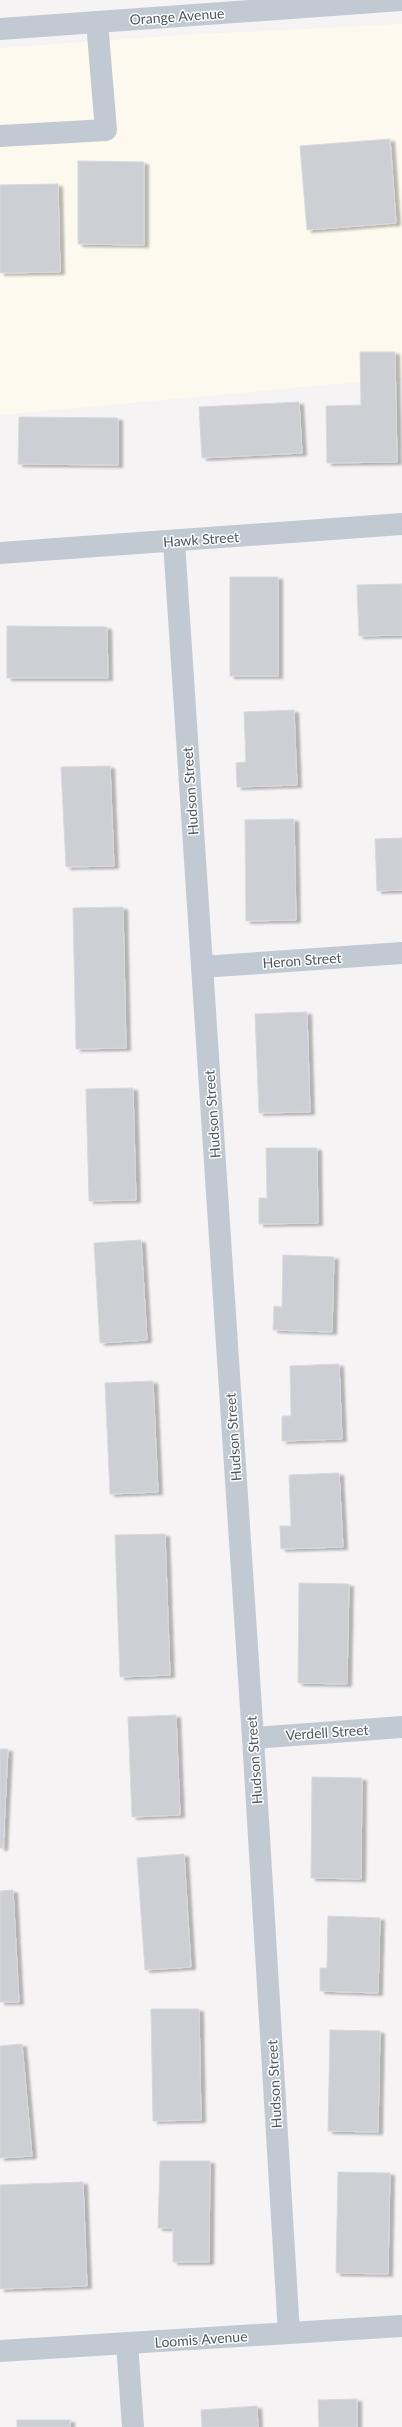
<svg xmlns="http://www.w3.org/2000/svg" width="402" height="2427" font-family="Lato,sans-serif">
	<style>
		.commercial { fill: #fdf9ef }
		.building { fill: #cdcfd5; stroke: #d7d9de; filter: url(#shadow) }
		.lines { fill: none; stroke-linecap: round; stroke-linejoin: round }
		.minor { stroke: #c1cad2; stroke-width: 22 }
		.labels { text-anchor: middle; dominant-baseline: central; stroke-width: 3; stroke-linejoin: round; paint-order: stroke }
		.street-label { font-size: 14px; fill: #4a5661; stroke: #fff }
	</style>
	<defs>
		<filter id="shadow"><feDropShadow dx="4.5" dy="2.5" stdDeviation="1" flood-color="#0004"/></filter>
	</defs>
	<rect width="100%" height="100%" fill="#f5f3f3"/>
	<polygon class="commercial" points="402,24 402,378 0,415 0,48 182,35"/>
	<g class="building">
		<polygon points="390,139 396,223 307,230 300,146"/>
		<polygon points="78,161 144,162 144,245 78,244"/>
		<polygon points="58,184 60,272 0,273 0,185"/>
		<polygon points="360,352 395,352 397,462 327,463 326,406 361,405"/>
		<polygon points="299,402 302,453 202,458 199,407"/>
		<polygon points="19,417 118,418 118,465 18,464"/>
		<rect x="230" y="577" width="48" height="99"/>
		<polygon points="402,584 402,635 359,636 357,585"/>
		<polygon points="7,626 107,627 108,678 7,678"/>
		<polygon points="294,710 297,785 237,787 236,763 246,762 244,712"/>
		<polygon points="110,766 114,866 66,867 61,767"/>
		<polygon points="294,819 296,920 246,921 245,820"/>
		<polygon points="402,838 402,890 377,891 375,839"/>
		<polygon points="123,907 126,1048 76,1049 73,908"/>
		<polygon points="307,1012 310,1112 259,1113 255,1014"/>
		<polygon points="133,1088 136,1200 89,1201 86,1089"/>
		<polygon points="266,1148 317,1148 318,1223 259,1224 259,1198 267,1198"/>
		<polygon points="141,1240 147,1340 100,1343 94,1243"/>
		<polygon points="283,1255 334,1257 332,1332 273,1330 274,1306 282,1307"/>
		<polygon points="339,1364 342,1439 282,1441 282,1416 291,1416 290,1366"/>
		<polygon points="153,1381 158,1492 110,1494 105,1383"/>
		<polygon points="339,1473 343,1547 281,1549 280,1526 291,1526 289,1475"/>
		<polygon points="165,1534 170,1675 120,1677 115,1535"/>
		<polygon points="299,1583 349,1584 347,1684 298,1683"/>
		<polygon points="176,1715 180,1815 132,1817 128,1717"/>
		<polygon points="0,1749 8,1749 3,1848 0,1848"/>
		<polygon points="312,1777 362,1778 361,1879 311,1878"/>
		<polygon points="184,1854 191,1967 145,1970 137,1858"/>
		<polygon points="13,1890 19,2002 0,2002 0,1891"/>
		<polygon points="328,1916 380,1918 378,1993 320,1991 320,1968 327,1968"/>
		<polygon points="151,2009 199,2009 201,2120 153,2121"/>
		<polygon points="330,2030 380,2031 378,2132 328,2131"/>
		<polygon points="22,2044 32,2156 0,2158 0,2046"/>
		<polygon points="160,2161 210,2161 209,2262 173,2262 173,2228 158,2228"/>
		<polygon points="338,2172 390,2173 388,2274 336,2273"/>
		<polygon points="83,2182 87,2286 0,2289 0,2185"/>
		<polygon points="357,2399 357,2427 319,2427 318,2400"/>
		<polygon points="257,2406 258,2427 202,2427 201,2410"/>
		<rect x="17" y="2420" width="53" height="7"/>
	</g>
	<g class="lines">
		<g class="minor">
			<polyline points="0,29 402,0"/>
			<polyline points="0,136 106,130 97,22"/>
			<polyline points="174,542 253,1738 289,2333"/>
			<polyline points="0,553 402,524"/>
			<polyline points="202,967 402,953"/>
			<polyline points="253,1738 402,1727"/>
			<polyline points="127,2343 133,2427"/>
			<polyline points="0,2351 402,2326"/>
		</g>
	</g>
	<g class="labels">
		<g class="street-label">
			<text transform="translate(177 16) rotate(-4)">Orange Avenue</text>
			<text transform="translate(201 539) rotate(-4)">Hawk Street</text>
			<text transform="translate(190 791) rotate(-94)">Hudson Street</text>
			<text transform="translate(302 960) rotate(-4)">Heron Street</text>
			<text transform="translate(212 1114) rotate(-94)">Hudson Street</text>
			<text transform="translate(233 1437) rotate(-94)">Hudson Street</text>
			<text transform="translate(327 1732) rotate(-4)">Verdell Street</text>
			<text transform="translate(254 1760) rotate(-94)">Hudson Street</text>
			<text transform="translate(274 2084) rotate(-93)">Hudson Street</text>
			<text transform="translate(201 2339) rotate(-4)">Loomis Avenue</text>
		</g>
	</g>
</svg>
